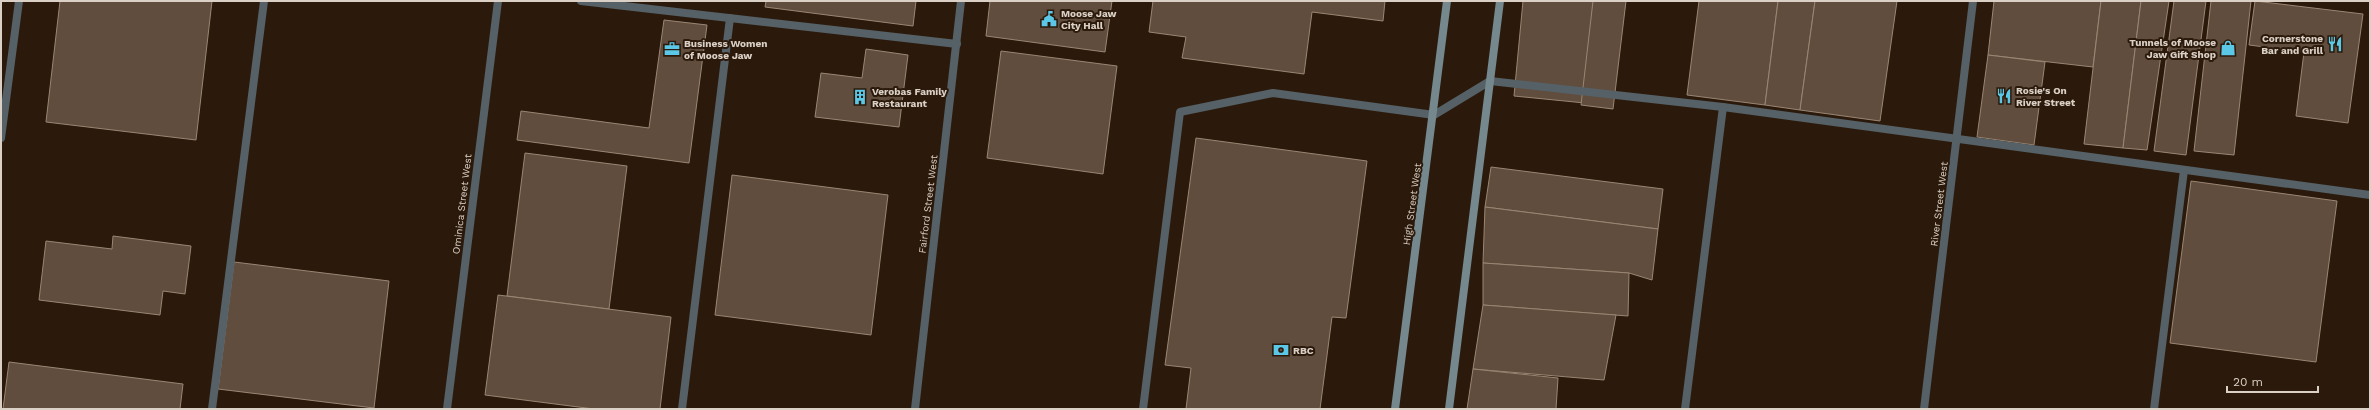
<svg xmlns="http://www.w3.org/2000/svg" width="2371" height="410" font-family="'Work Sans',sans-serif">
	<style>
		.building { fill: #604d3d; stroke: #9b8674 }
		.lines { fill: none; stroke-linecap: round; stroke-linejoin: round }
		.service { stroke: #556166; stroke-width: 8 }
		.minor { stroke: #556166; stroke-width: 8 }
		.secondary { stroke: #74888e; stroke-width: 8 }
		.labels { text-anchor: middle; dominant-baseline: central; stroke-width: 4; stroke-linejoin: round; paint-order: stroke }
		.poi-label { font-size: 10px; font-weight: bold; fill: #dbd0c6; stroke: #2b1a0b; text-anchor: start }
		.street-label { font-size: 10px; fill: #dbd0c6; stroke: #2b1a0b }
	</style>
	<rect width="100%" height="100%" fill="#2b1a0b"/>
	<g class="building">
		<polygon points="60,1 212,1 196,140 46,122"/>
		<polygon points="766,1 916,1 913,26 765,7"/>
		<polygon points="990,1 1112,1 1105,52 986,36"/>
		<polygon points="1153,1 1385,1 1383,21 1312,12 1304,74 1182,58 1186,37 1149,32"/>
		<polygon points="1523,1 1595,1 1585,103 1514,96"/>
		<polygon points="1593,1 1626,1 1613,109 1581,105"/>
		<polygon points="1699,1 1778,1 1765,105 1687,95"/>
		<polygon points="1778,1 1815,1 1800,110 1765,105"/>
		<polygon points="1815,1 1897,1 1880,121 1800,110"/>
		<polygon points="1994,1 2101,1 2093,67 1988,55"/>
		<polygon points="2101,1 2141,1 2123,148 2084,144"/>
		<polygon points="2141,1 2169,1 2147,150 2123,148"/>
		<polygon points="2174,1 2206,1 2186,155 2154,151"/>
		<polygon points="2211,1 2251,1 2234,155 2194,151"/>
		<polygon points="2255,1 2363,14 2348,123 2296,116 2304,52 2249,45"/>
		<polygon points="664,20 707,25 689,163 517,140 521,111 649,128"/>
		<polygon points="866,49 908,55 899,127 815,117 821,73 862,78"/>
		<polygon points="1001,51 1117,66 1103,174 987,158"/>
		<polygon points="1988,55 2045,62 2034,145 1977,137"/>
		<polygon points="1196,138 1367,161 1346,318 1332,317 1320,409 1186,409 1191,368 1165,365"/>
		<polygon points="525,153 627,166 609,309 507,296"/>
		<polygon points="1491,167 1663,189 1658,229 1485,207"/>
		<polygon points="732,175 888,195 871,335 715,315"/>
		<polygon points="2191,181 2337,201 2316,362 2170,343"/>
		<polygon points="1485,207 1658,229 1652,280 1629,273 1483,263"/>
		<polygon points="113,236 191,246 185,294 163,291 160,315 39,300 46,241 112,249"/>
		<polygon points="234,262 389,281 374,408 218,389"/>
		<polygon points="1483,263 1629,273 1628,316 1483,305"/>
		<polygon points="498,295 671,317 660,409 594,409 485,395"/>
		<polygon points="1483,305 1616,315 1604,380 1473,369"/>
		<polygon points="9,362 183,384 180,409 3,409"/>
		<polygon points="1473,369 1558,378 1556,409 1467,409"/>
	</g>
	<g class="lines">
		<g class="service">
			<polyline points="581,1 957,44"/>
			<polyline points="212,409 264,1"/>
			<polyline points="682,409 730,18"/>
			<polyline points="1143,409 1180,112 1273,93 1434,115 1490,81 1723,107 2370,195"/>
			<polyline points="1685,409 1723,107"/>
			<polyline points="2154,409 2184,170"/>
		</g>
		<g class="minor">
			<polyline points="1,138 19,1"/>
			<polyline points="447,409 498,1"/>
			<polyline points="915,409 961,1"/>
			<polyline points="1924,409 1973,1"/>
		</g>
		<g class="secondary">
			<polyline points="1395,409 1447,1"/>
			<polyline points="1449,409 1500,1"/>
		</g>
	</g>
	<defs>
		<symbol id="civic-bare" viewBox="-9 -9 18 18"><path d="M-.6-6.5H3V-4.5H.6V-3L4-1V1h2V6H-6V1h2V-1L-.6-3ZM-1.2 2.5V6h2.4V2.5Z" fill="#5bc8e7" stroke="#2b1a0b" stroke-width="2.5" paint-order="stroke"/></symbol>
		<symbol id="restaurant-bare" viewBox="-9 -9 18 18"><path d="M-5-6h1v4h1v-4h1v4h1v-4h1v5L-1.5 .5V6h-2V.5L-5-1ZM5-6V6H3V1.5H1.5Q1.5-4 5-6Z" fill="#5bc8e7" stroke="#2b1a0b" stroke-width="2.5" paint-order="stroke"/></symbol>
		<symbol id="shop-bare" viewBox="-9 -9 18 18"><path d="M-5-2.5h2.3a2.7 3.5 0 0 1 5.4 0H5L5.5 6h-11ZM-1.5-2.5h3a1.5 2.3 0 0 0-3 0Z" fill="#5bc8e7" stroke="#2b1a0b" stroke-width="2.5" paint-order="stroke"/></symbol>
		<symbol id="office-bare" viewBox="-9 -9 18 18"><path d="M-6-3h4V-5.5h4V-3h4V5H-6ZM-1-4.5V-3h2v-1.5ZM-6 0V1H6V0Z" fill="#5bc8e7" stroke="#2b1a0b" stroke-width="2.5" paint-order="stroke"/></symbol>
		<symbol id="building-bare" viewBox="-9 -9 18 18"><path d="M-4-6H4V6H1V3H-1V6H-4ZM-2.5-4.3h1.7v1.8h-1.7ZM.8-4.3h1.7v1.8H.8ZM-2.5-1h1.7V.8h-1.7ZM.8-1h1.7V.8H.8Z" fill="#5bc8e7" stroke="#2b1a0b" stroke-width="2.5" paint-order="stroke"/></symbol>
		<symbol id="bank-bare" viewBox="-9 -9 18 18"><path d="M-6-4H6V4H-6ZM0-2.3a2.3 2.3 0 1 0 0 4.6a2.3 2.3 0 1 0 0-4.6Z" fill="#5bc8e7" stroke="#2b1a0b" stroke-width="2.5" paint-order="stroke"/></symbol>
	</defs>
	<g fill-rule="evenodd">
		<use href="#civic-bare" x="1038" y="8" width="22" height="22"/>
		<use href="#restaurant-bare" x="2324" y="33" width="22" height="22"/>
		<use href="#shop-bare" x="2217" y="37" width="22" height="22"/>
		<use href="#office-bare" x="661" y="38" width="22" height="22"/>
		<use href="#restaurant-bare" x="1993" y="85" width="22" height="22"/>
		<use href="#building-bare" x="849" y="86" width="22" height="22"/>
		<use href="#bank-bare" x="1270" y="339" width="22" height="22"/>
	</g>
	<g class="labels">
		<g class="poi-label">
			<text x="1061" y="13">Moose Jaw<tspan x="1061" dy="12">City Hall</tspan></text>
			<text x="2323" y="38" text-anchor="end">Cornerstone<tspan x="2323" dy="12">Bar and Grill</tspan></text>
			<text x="2216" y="42" text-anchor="end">Tunnels of Moose<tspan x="2216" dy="12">Jaw Gift Shop</tspan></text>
			<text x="684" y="43">Business Women<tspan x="684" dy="12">of Moose Jaw</tspan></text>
			<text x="2016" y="90">Rosie's On<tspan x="2016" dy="12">River Street</tspan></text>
			<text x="872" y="91">Verobas Family<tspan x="872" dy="12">Restaurant</tspan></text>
			<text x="1293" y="350">RBC</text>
		</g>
		<g class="street-label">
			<text transform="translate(462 204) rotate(-83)">Ominica Street West</text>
			<text transform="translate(928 204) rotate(-83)">Fairford Street West</text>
			<text transform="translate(1412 204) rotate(-82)">High Street West</text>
			<text transform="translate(1939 204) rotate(-83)">River Street West</text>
		</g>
	</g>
	<rect width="2371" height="410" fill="none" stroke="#dbd0c6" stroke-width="4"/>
	<path d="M2227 386v6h91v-6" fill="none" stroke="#dbd0c6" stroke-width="2"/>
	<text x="2233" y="386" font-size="12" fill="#dbd0c6" stroke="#2b1a0b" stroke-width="3" paint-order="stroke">20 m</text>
</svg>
